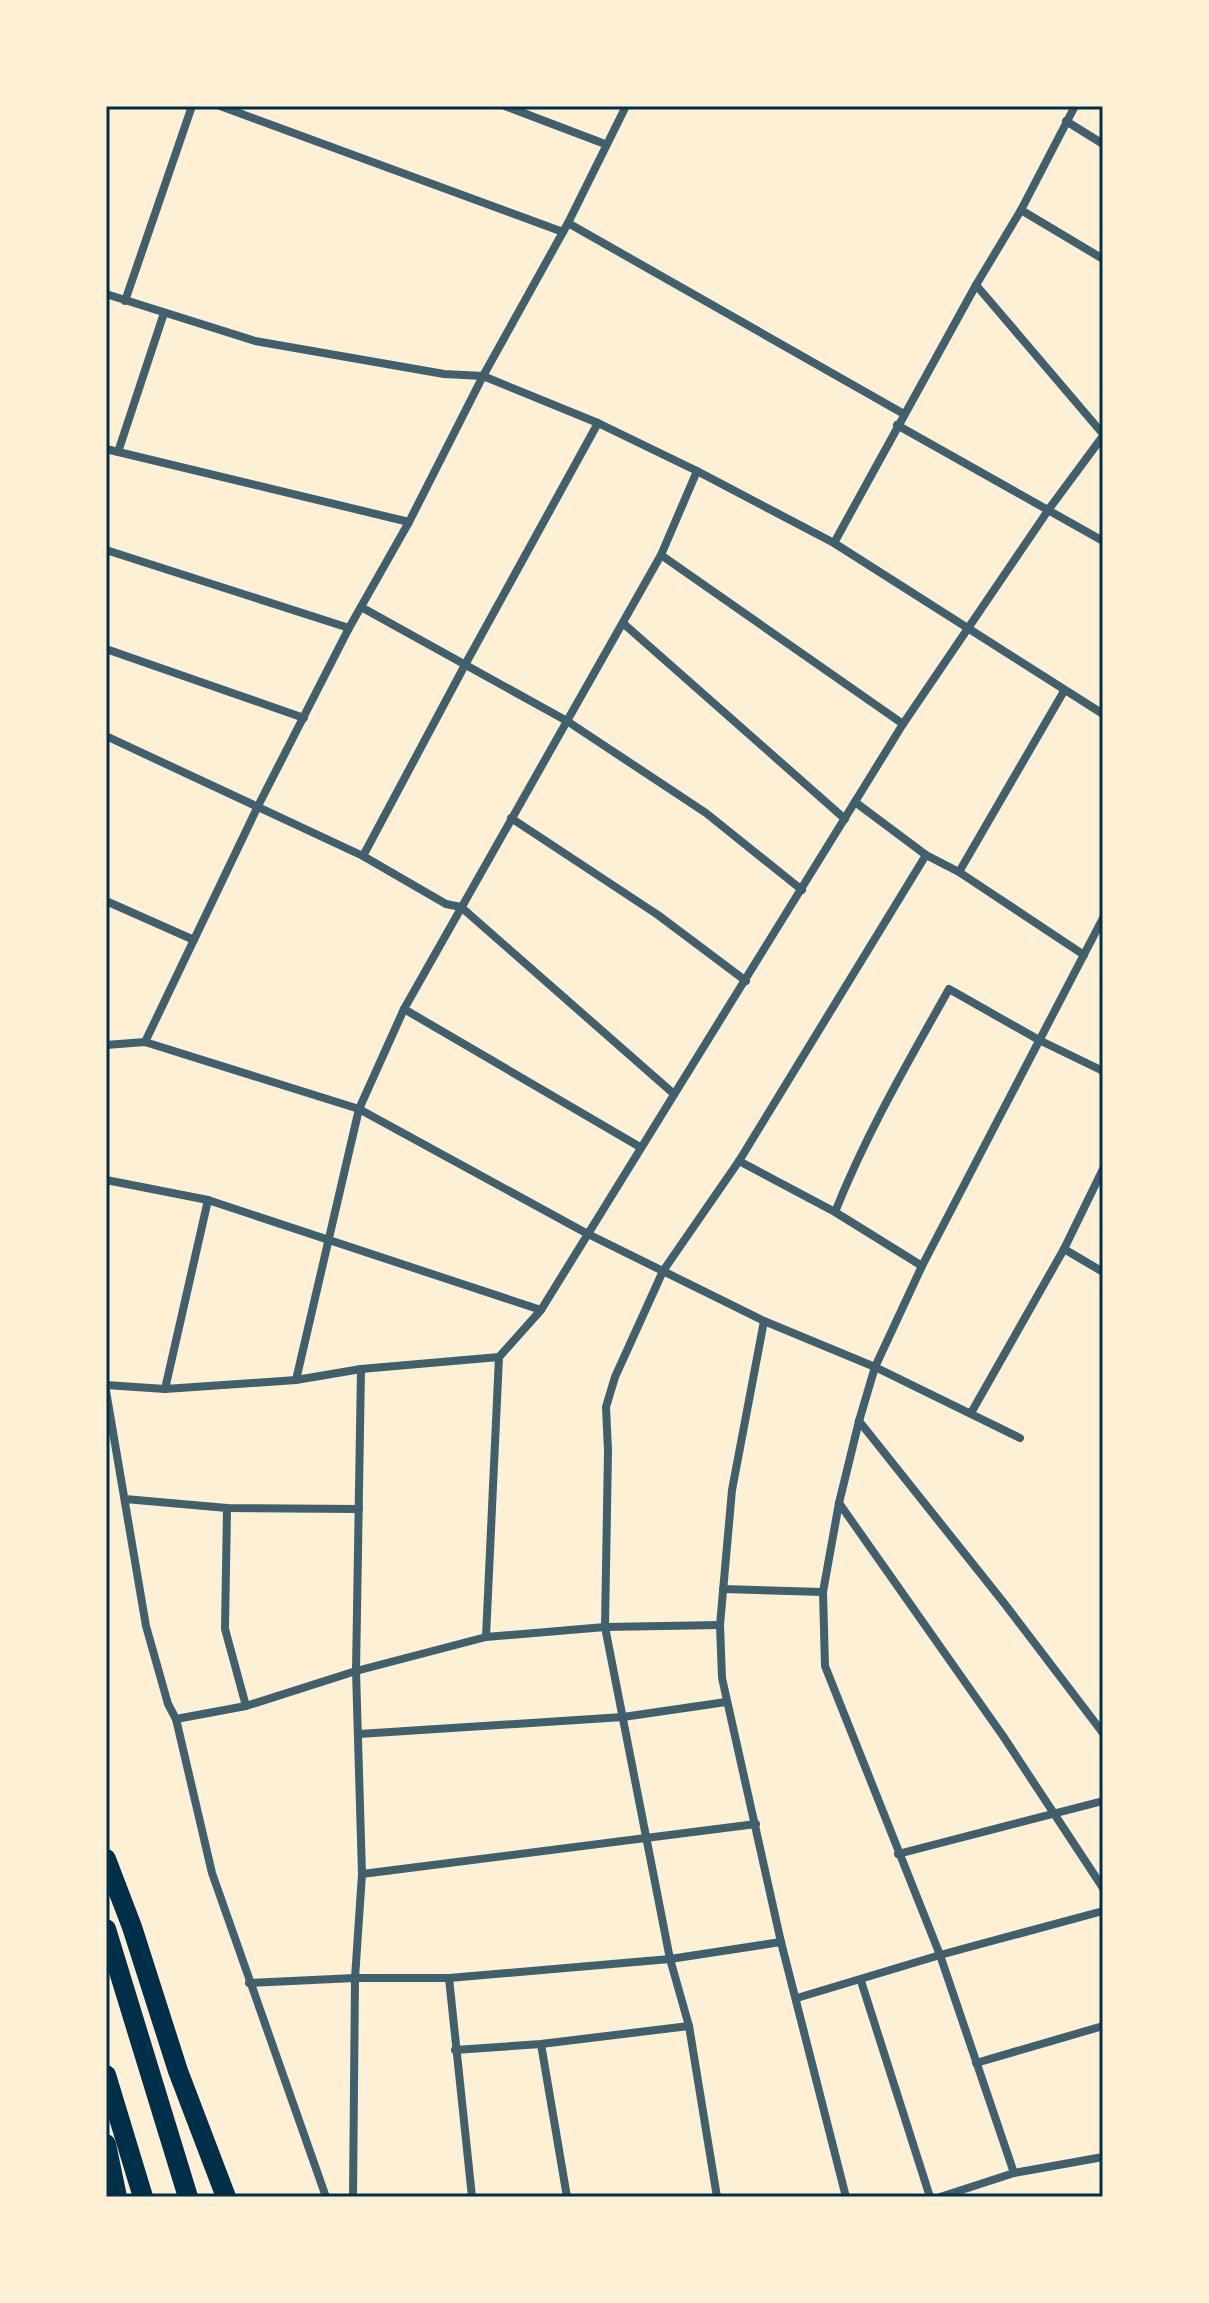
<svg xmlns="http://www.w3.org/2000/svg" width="1209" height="2303" font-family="Arial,sans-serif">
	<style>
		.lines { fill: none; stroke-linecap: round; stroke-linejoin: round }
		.minor { stroke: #3f606c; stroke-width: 8 }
		.trunk { stroke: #003049; stroke-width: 20 }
		.neatline { fill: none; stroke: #003049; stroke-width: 3 }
	</style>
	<rect width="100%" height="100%" fill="#fdf0d5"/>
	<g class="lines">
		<g class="minor">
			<polyline points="220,106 563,232"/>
			<polyline points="505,106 605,144"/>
			<polyline points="1066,121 1103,144"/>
			<polyline points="1021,210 1103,259"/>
			<polyline points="568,223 904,414"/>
			<polyline points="976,285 1103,434"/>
			<polyline points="106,294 255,341 444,374 483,376 598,423 697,471 834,543 1103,714"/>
			<polyline points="125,301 192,106"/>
			<polyline points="897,425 1103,541"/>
			<polyline points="106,449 409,522"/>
			<polyline points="118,452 164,313"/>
			<polyline points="834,543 976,285 1021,210 1075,106"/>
			<polyline points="106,550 349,628"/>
			<polyline points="661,555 903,724"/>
			<polyline points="361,607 567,721 706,813 802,890"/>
			<polyline points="624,624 845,819"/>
			<polyline points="106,649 304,718"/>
			<polyline points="106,736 363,856 446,904 461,907 674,1094"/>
			<polyline points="855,802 926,855 959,872 1084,955"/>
			<polyline points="511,818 658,915 746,981"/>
			<polyline points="363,856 466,663 598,423"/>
			<polyline points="959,872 1064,691"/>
			<polyline points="106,901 194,940"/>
			<polyline points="404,1009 640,1147"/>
			<polyline points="145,1042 258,806 349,628 409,522 483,376 568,223 626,106"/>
			<polyline points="106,1045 145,1042 359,1109 586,1233 764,1321 875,1367 1020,1438"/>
			<polyline points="739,1161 835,1212 922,1266"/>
			<polyline points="106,1180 208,1200 541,1310"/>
			<path d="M835,1212C866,1134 908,1062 949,989L1039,1040L1103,1071"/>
			<polyline points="1064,1249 1103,1272"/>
			<polyline points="764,1321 732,1490 720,1625 722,1678 781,1942 846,2197"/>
			<polyline points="296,1380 359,1109 404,1009 661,555 697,471"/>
			<polyline points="106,1385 165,1389 296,1380 361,1369 499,1357"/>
			<polyline points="165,1389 208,1200"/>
			<polyline points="106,1391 146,1626 168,1704 176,1719 212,1873 326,2197"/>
			<polyline points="971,1413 1064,1249 1103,1169"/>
			<polyline points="859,1421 1004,1603 1103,1733"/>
			<polyline points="125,1499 227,1508 359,1509"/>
			<polyline points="839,1503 1003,1736 1103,1888"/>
			<polyline points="227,1508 225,1629 246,1706"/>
			<polyline points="723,1589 823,1592"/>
			<polyline points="486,1637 499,1357 541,1310 903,724 1049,509 1103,436"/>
			<polyline points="176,1719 246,1706 356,1671 486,1637 605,1627 720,1625"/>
			<polyline points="359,1734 623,1717 726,1702"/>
			<polyline points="898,1854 1103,1801"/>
			<polyline points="362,1874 756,1824"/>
			<polyline points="449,1978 472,2197"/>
			<polyline points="861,1981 930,2197"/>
			<polyline points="249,1983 355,1978 449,1978 670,1959 781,1942"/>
			<polyline points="797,1998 940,1955 1103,1911"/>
			<polyline points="541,2044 567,2197"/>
			<polyline points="455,2050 541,2044 689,2026"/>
			<polyline points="976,2063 1103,2026"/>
			<polyline points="1014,2173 940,1955 825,1666 823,1592 839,1503 859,1421 875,1367 922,1266 1103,918"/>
			<polyline points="353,2197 355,1978 362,1874 356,1671 361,1369"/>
			<polyline points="717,2197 689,2026 670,1959 605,1627 608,1451 606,1407 615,1377 663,1271 739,1161 926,855"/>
			<polyline points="940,2197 1014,2173 1103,2157"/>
		</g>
		<g class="trunk">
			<polyline points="106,1859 132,1927 178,2071 226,2197"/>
			<polyline points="106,1929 188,2197"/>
			<polyline points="106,2075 143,2197"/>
			<polyline points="106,2144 117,2197"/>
		</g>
	</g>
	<rect width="1209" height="2303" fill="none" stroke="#fdf0d5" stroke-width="216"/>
	<rect x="108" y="108" width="993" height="2087" class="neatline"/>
</svg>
